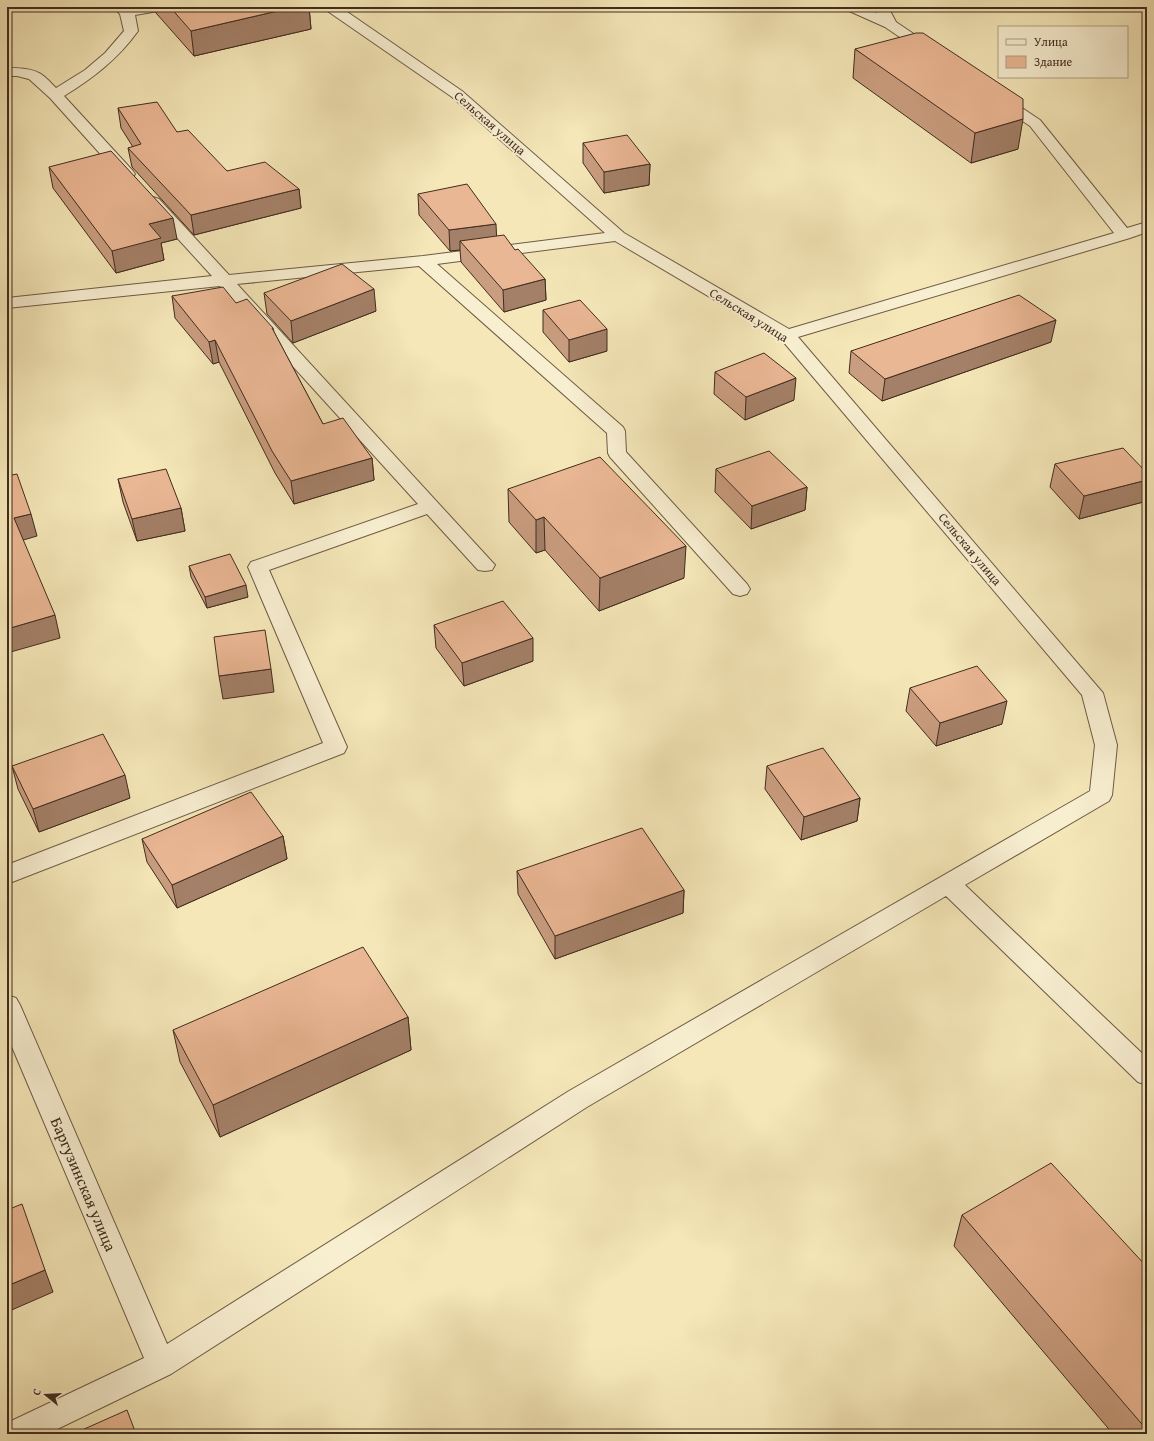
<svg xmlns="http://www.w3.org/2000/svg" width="1154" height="1441" font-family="'Gentium Book Plus',serif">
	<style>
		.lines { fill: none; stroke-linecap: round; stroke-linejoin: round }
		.minor-casing { stroke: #6e5b45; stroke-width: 2 }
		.minor { fill: #f8efd1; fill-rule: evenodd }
		.wall { fill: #c99d7f; stroke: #412c1f }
		.shaded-wall { fill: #a48068; stroke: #412c1f }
		.building { fill: #eab794; stroke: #412c1f }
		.labels { text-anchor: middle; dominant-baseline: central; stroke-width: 4; stroke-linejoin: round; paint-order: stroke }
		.street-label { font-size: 13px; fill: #412c1f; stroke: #f8efd1 }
		.near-street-label { font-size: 16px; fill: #412c1f; stroke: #f8efd1 }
	</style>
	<rect width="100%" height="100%" fill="#f5e7b8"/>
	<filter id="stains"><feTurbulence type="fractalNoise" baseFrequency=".005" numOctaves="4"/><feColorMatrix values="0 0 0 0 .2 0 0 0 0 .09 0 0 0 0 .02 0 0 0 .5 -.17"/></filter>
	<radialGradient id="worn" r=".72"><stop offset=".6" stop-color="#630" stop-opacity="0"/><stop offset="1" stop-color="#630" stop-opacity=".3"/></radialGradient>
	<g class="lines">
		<defs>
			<g id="minor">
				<path d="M113,7H166L164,10L135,15L138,31C118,59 93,78 64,96L133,171L135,174L133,177L127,179L121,177L50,98L29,79L17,76H7V68C17,68 30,68 39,73C45,76 51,83 56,88L85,70L105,53L124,31L120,14Z"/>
				<polygon points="324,7 340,7 462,91 624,233 789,329 1114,233 1030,126 994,102 992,99 994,96 999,95 1004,96 1040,120 1127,228 1147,222 1147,232 1130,238 798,337 1103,693 1117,745 1112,795 1109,801 965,885 1147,1058 1147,1085 1138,1082 946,896 587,1107 171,1374 47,1434 7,1434 7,1423 144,1358 7,1035 7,995 16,998 20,1005 167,1344 569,1091 1090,791 1095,745 1082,695 781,339 615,241 437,264 623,427 625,431 626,452 747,584 750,589 747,594 740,596 733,594 610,457 608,453 607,433 419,266 237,284 495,565 492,570 485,571 478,570 427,514 269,570 347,747 344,753 7,884 7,865 323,743 248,567 251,562 418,504 220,286 7,308 7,298 212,276 147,205 145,202 147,199 153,197 159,199 229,275 423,256 605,233 452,97 326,10"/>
				<polygon points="845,7 864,7 877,13 874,7 888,7 896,22 936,49 938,52 936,55 931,56 926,55 885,27 847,10"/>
			</g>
		</defs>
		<use href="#minor" class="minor-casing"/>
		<use href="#minor" class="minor"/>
	</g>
	<g class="wall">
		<polygon points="155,7 309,7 311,29 194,56 156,13"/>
		<polygon points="855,49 1018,149 971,163 853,78"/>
		<polygon points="118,108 177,132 227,171 299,189 301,208 194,235 132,167 128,148 133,147 121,128"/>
		<polygon points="583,143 650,164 649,185 604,193 583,163"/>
		<polygon points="49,167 177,239 161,243 164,260 116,273 53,188"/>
		<polygon points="418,194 496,236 515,250 545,279 546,300 504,312 461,262 460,250 450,251 419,215"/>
		<polygon points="264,293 376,311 293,343 267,314"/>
		<polygon points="172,296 236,303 273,328 274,332 323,424 372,458 374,480 294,504 275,473 219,362 213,364 175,318"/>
		<polygon points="543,310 607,351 569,362 543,332"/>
		<polygon points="1051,342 882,401 849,373 851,351"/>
		<polygon points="715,372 794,400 745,420 714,394"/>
		<polygon points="1055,464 1147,501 1079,519 1050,487"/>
		<polygon points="716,469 807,487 805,510 751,529 715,492"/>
		<polygon points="118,479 181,508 185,531 137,541 123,502"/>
		<polygon points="508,489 684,578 599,611 545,550 536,553 509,522"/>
		<polygon points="189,566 248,597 207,608 191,577"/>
		<polygon points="434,625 533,661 464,686 436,648"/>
		<polygon points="910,688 1002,724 936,746 906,711"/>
		<polygon points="12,766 130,798 39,832 18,789"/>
		<polygon points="767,766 860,798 857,821 801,840 765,789"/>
		<polygon points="283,836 287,859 177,908 147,862 142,839"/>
		<polygon points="517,871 684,890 683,913 555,959 518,894"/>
		<polygon points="408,1017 411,1050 220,1137 180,1062 173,1030"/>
		<polygon points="962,1215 1147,1267 1147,1434 1113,1434 954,1246"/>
	</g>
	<g class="shaded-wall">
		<polygon points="7,7 32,7 7,13"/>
		<polygon points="295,7 309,7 311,29 194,56 191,31"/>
		<polygon points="1023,119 1018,149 971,163 975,133"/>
		<polygon points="650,164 649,185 604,193 604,172"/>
		<polygon points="299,189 301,208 194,235 191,215"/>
		<polygon points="173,218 177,239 161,243 164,260 116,273 112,251 149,224"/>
		<polygon points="496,224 497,245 460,241 460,250 450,251 449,230"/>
		<polygon points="545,279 546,300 504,312 503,290"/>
		<polygon points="374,289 376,311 293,343 291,321"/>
		<polygon points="1056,320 1051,342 882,401 885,379"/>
		<polygon points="607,329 607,351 569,362 569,340"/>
		<polygon points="215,340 219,362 213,364 209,342"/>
		<polygon points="796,378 794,400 745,420 746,397"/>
		<polygon points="372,458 374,480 294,504 291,481"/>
		<polygon points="1147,480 1147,501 1079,519 1084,496"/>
		<polygon points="807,487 805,510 751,529 752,506"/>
		<polygon points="181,508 185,531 137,541 132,519"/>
		<polygon points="31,514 37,536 20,541 14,518"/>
		<polygon points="544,517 545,550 536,553 536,520"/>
		<polygon points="686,546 684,578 599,611 600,578"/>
		<polygon points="246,585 248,597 207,608 205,597"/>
		<polygon points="55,615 60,638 7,653 7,629"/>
		<polygon points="533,638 533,661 464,686 462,663"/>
		<polygon points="271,669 274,692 223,699 219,676"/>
		<polygon points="1007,701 1002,724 936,746 940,723"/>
		<polygon points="125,775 130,798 39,832 33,809"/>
		<polygon points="860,798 857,821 801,840 804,817"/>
		<polygon points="283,836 287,859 177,908 172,885"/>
		<polygon points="684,890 683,913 555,959 555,936"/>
		<polygon points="408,1017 411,1050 220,1137 213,1105"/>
		<polygon points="45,1270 53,1292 7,1312 7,1286"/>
	</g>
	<g class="building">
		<polygon points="170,7 295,7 191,31"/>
		<polygon points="916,33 923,33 1023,99 1023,119 975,133 855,49"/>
		<polygon points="157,102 177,132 188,130 227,171 265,162 299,189 191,215 128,148 141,144 118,108"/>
		<polygon points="627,135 650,164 604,172 583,143"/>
		<polygon points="111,151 173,218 149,224 161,238 112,251 49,167"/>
		<polygon points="467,184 496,224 449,230 418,194"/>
		<polygon points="504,235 515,250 518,249 545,279 503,290 460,241"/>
		<polygon points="342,264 374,289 291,321 264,293"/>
		<polygon points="223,287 236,303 247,299 273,328 272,328 323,424 343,418 372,458 291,481 272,451 215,340 209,342 172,296"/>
		<polygon points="1019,295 1056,320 885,379 851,351"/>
		<polygon points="580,300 607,329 569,340 543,310"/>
		<polygon points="764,353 796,378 746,397 715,372"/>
		<polygon points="1123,448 1147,473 1147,480 1084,496 1055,464"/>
		<polygon points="769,451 807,487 752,506 716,469"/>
		<polygon points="600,457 686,546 600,578 544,517 536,520 508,489"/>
		<polygon points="166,469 181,508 132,519 118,479"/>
		<polygon points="17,474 31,514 14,518 55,615 7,629 7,476"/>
		<polygon points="230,554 246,585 205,597 189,566"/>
		<polygon points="503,601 533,638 462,663 434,625"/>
		<polygon points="265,630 271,669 219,676 214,637"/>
		<polygon points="977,666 1007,701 940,723 910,688"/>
		<polygon points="103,734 125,775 33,809 12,766"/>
		<polygon points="823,748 860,798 804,817 767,766"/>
		<polygon points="251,792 283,836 172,885 142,839"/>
		<polygon points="642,828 684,890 555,936 517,871"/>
		<polygon points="363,947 408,1017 213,1105 173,1030"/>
		<polygon points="1051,1163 1147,1267 1147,1430 962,1215"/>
		<polygon points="22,1204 45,1270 7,1286 7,1210"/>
		<polygon points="127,1410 136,1434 73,1434"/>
	</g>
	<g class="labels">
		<g class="street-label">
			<text transform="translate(490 123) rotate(41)">Сельская улица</text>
			<text transform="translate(749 315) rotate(32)">Сельская улица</text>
			<text transform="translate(970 549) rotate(50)">Сельская улица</text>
		</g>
		<g class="near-street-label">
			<text transform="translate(84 1184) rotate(67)">Баргузинская улица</text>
		</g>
	</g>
	<rect width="1154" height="1441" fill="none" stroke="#f5e7b8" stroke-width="24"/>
	<rect x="8" y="8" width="1138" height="1425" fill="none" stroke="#412c1f" stroke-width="2"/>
	<rect x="12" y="12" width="1130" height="1417" fill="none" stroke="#412c1f"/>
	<rect x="998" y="26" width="130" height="52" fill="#f8efd1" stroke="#afa18a"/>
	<rect x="1006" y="39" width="20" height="6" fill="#f8efd1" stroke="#afa18a"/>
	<text x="1034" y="46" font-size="12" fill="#412c1f">Улица</text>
	<rect x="1006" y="56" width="20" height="12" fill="#eab794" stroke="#afa18a"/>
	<text x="1034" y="66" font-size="12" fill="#412c1f">Здание</text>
	<g transform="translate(46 1395) rotate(288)" stroke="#f8efd1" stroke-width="3" paint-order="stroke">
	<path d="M0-3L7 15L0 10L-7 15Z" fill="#412c1f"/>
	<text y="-6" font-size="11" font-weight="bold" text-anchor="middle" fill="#412c1f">С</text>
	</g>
	<rect width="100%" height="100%" filter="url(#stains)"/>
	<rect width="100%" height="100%" fill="url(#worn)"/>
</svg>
